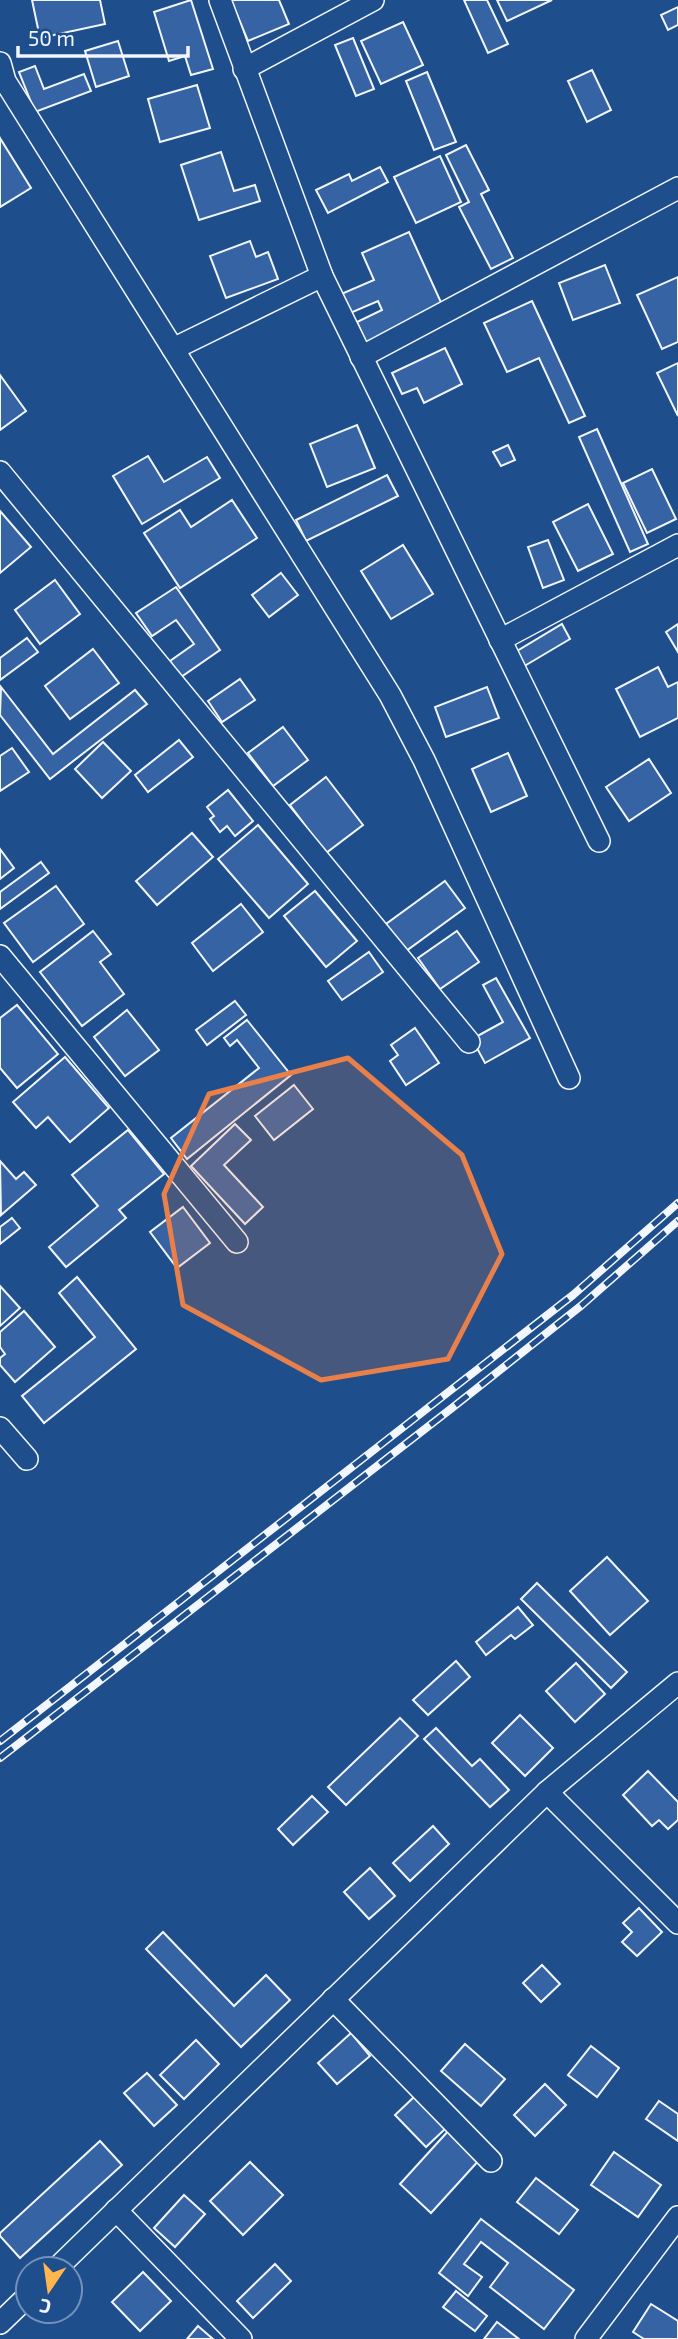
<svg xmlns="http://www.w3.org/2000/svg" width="678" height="2339" font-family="'Exo 2',sans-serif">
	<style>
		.building { fill: #3563a3; stroke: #f2f6ff; stroke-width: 2 }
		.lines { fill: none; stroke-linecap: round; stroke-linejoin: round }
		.minor-casing { stroke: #f2f6ff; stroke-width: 24 }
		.minor { stroke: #1f4e8c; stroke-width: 21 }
		.rail-casing { stroke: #f2f6ff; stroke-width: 8 }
		.rail { stroke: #1f4e8c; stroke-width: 5; stroke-dasharray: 16; stroke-linecap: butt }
		.marked { fill: #ea8049; fill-opacity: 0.2; stroke: #ea8049; stroke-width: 5; stroke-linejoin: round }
	</style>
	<rect width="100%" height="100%" fill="#1f4e8c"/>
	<g class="building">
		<polygon points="32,0 100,0 105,24 40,38"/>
		<polygon points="191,0 213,69 191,75 185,56 169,61 154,12"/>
		<polygon points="231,0 279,0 289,24 248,41"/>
		<polygon points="464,0 487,0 508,44 488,53"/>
		<polygon points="497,0 552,0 507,21"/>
		<polygon points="678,7 678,25 668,30 661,15"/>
		<polygon points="403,22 423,65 381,84 361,41"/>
		<polygon points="353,38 374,89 356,96 335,45"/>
		<polygon points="118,41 129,76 96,87 85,51"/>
		<polygon points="35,66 44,89 84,74 91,91 35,112 19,72"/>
		<polygon points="592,70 611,110 587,122 568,81"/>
		<polygon points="427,72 456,142 434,150 406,81"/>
		<polygon points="197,85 210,128 160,142 148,99"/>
		<polygon points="0,138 31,188 0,207"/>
		<polygon points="466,145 489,190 481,194 513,258 491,269 459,207 469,202 446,155"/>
		<polygon points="221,152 234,191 255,185 260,201 199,220 181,165"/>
		<polygon points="440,156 461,202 416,223 394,177"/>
		<polygon points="380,167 388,182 328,213 316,190 349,174 352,181"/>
		<polygon points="409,232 444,309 366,343 357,322 382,310 378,301 348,314 339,295 374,280 362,253"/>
		<polygon points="250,241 256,257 268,252 278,279 226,298 210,256"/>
		<polygon points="605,265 620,303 573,320 559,283"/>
		<polygon points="678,277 678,342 662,349 637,295"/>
		<polygon points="532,301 585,416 569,423 539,358 507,372 484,323"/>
		<polygon points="445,348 462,384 424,403 417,388 402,394 392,373"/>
		<polygon points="678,363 678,416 657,373"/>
		<polygon points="0,375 26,411 0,430"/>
		<polygon points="357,425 375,468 327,487 310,444"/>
		<polygon points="597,429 648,544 630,552 579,437"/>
		<polygon points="508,445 515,460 501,466 493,452"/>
		<polygon points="148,456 164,482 207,457 220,478 142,524 113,476"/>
		<polygon points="652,469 676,519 647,533 623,483"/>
		<polygon points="387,475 398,496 306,541 296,520"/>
		<polygon points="232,500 257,538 180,588 144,533 180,510 191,527"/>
		<polygon points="588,504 613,554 578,571 553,522"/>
		<polygon points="0,511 31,547 0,573"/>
		<polygon points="548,540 564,580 543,588 528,547"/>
		<polygon points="403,545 433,594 391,619 361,571"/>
		<polygon points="281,573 298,595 269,617 252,595"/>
		<polygon points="55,580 80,614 40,644 15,610"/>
		<polygon points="176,587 220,650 181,677 170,661 194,644 176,620 152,636 136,613"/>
		<polygon points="562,624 570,639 516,671 507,657"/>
		<polygon points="678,624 678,652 666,632"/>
		<polygon points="27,638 38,652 0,680 0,658"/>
		<polygon points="93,649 119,683 70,719 45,686"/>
		<polygon points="658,667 668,687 678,682 678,718 640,737 616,689"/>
		<polygon points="240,679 255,700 222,722 208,701"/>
		<polygon points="1,687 53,754 135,690 147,704 50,779 0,715"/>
		<polygon points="487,687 499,718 446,737 435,707"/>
		<polygon points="283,727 308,760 273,786 248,753"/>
		<polygon points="179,740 193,757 148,792 135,775"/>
		<polygon points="103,742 131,771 102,798 75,769"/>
		<polygon points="12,748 29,772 0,791 0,756"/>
		<polygon points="508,753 527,796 491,812 472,769"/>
		<polygon points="649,759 671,793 629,821 606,787"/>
		<polygon points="326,777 363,825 326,853 290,805"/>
		<polygon points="228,790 253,821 235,836 227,826 220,832 210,819 214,816 207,807"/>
		<polygon points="258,825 308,884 269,918 218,859"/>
		<polygon points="192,833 213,857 157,905 136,881"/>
		<polygon points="0,849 14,868 0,879"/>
		<polygon points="41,862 49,873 0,909 0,892"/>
		<polygon points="445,881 465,908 406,951 386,924"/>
		<polygon points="56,886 84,924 33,962 4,923"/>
		<polygon points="315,891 357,941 326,967 284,916"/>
		<polygon points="241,904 263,932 213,971 192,943"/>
		<polygon points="93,931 111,954 100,962 124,994 82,1026 40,972"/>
		<polygon points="457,931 479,962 440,989 418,958"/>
		<polygon points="369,952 383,972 342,1000 328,981"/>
		<polygon points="496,978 530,1038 485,1063 472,1039 503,1022 483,985"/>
		<polygon points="235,1001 246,1015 207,1045 196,1030"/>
		<polygon points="17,1005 58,1054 17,1088 0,1068 0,1018"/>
		<polygon points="127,1010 159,1050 125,1076 94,1037"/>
		<polygon points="247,1020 291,1075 187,1159 171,1138 259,1068 237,1040 230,1046 224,1038"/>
		<polygon points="415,1028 439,1063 406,1085 390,1061 398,1055 391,1045"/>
		<polygon points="65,1057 109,1108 70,1142 48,1117 36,1128 13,1102"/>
		<polygon points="294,1085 313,1109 274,1140 255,1116"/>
		<polygon points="235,1124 251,1140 224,1165 263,1207 245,1224 191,1166"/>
		<polygon points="128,1130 164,1174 119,1210 126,1218 66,1267 49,1247 98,1206 72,1175"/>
		<polygon points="0,1161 16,1179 24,1172 36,1185 1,1215"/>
		<polygon points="183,1207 210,1243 177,1268 150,1232"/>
		<polygon points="12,1218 20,1228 0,1244 0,1227"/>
		<polygon points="77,1277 136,1349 44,1423 22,1396 95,1337 59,1293"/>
		<polygon points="0,1286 20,1308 0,1326"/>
		<polygon points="24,1311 55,1347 15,1382 0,1365 0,1358 5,1354 0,1347 0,1332"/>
		<polygon points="607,1557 648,1601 610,1635 570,1591"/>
		<polygon points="537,1583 627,1672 611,1688 521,1599"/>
		<polygon points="518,1607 533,1625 515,1639 511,1635 486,1655 476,1642"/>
		<polygon points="456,1661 470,1677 428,1715 413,1700"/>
		<polygon points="576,1663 605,1694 575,1722 546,1691"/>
		<polygon points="520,1715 553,1748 525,1776 492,1743"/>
		<polygon points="400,1718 418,1736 346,1805 328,1787"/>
		<polygon points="436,1728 472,1766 480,1759 509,1790 490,1807 424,1739"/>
		<polygon points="648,1771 678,1802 678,1820 668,1829 659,1820 652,1826 623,1795"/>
		<polygon points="312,1796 328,1812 293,1845 278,1829"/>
		<polygon points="433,1826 449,1844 410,1881 393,1863"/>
		<polygon points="370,1868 395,1896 369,1919 344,1892"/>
		<polygon points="639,1908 662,1932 637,1956 622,1942 632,1932 623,1923"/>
		<polygon points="163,1932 234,2006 266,1975 290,2000 241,2047 146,1949"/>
		<polygon points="542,1965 560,1984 541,2002 523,1983"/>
		<polygon points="351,2033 370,2056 337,2084 318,2063"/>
		<polygon points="196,2040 219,2064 184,2099 160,2075"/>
		<polygon points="465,2044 505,2079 481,2106 441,2071"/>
		<polygon points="591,2046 619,2068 597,2097 568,2075"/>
		<polygon points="147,2073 177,2105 154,2126 124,2093"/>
		<polygon points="545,2084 566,2105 535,2136 514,2115"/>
		<polygon points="414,2097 445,2129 426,2147 395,2115"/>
		<polygon points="659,2101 678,2114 678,2141 646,2119"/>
		<polygon points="450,2129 481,2158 431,2213 400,2184"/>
		<polygon points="100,2141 122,2165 20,2258 0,2236 0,2233"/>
		<polygon points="614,2152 661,2185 638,2217 591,2185"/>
		<polygon points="250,2162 283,2195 243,2235 210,2201"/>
		<polygon points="536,2178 578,2210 559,2234 517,2202"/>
		<polygon points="184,2195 205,2214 175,2247 154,2228"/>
		<polygon points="481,2219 574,2290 544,2329 490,2287 508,2263 481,2242 464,2264 482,2277 468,2296 439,2273"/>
		<polygon points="275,2264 291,2281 253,2318 237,2301"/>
		<polygon points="143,2272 171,2301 140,2331 112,2302"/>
		<polygon points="456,2291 487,2316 475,2331 443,2307"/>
		<polygon points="651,2304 678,2321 678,2339 644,2339 633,2332"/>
		<polygon points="497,2322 519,2339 484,2339"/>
		<polygon points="198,2326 213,2339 187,2339"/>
	</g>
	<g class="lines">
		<defs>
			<g id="minor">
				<polyline points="220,0 322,276 599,841"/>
				<polyline points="0,63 5,81 390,695 424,760 569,1078"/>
				<polyline points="244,69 373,0"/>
				<polyline points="173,349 322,276"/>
				<polyline points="361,357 678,188"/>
				<polyline points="0,472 469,1042"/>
				<polyline points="500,640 678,545"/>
				<polyline points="0,956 237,1242"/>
				<polyline points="0,1428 27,1459"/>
				<polyline points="547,1792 678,1923"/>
				<polyline points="333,1999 491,2161"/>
				<polyline points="116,2210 241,2339"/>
				<polyline points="56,2269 547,1792 678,1683"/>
				<polyline points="0,2323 28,2296"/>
				<polyline points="586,2339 678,2217"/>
			</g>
		</defs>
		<use href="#minor" class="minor-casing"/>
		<use href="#minor" class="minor"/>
		<defs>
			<g id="rail">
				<polyline points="0,1741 573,1295 678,1203"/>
				<polyline points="0,1758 452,1408 582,1305 678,1221"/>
			</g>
		</defs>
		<use href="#rail" class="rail-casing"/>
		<use href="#rail" class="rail"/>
	</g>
	<path class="marked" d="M348,1058L462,1155L502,1254L448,1359L321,1380L183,1305L164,1194L209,1094Z"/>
	<g transform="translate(49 2290) rotate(193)"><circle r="33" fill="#1f4e8c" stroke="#7391ba" stroke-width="2"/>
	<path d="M0-5L12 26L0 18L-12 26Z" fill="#ffb74d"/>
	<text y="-10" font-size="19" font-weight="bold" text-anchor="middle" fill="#f2f6ff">С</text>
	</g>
	<path d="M18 46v10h170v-10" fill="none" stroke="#f2f6ff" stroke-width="3.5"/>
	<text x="28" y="46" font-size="21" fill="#f2f6ff" stroke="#1f4e8c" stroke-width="5" paint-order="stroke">50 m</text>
</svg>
